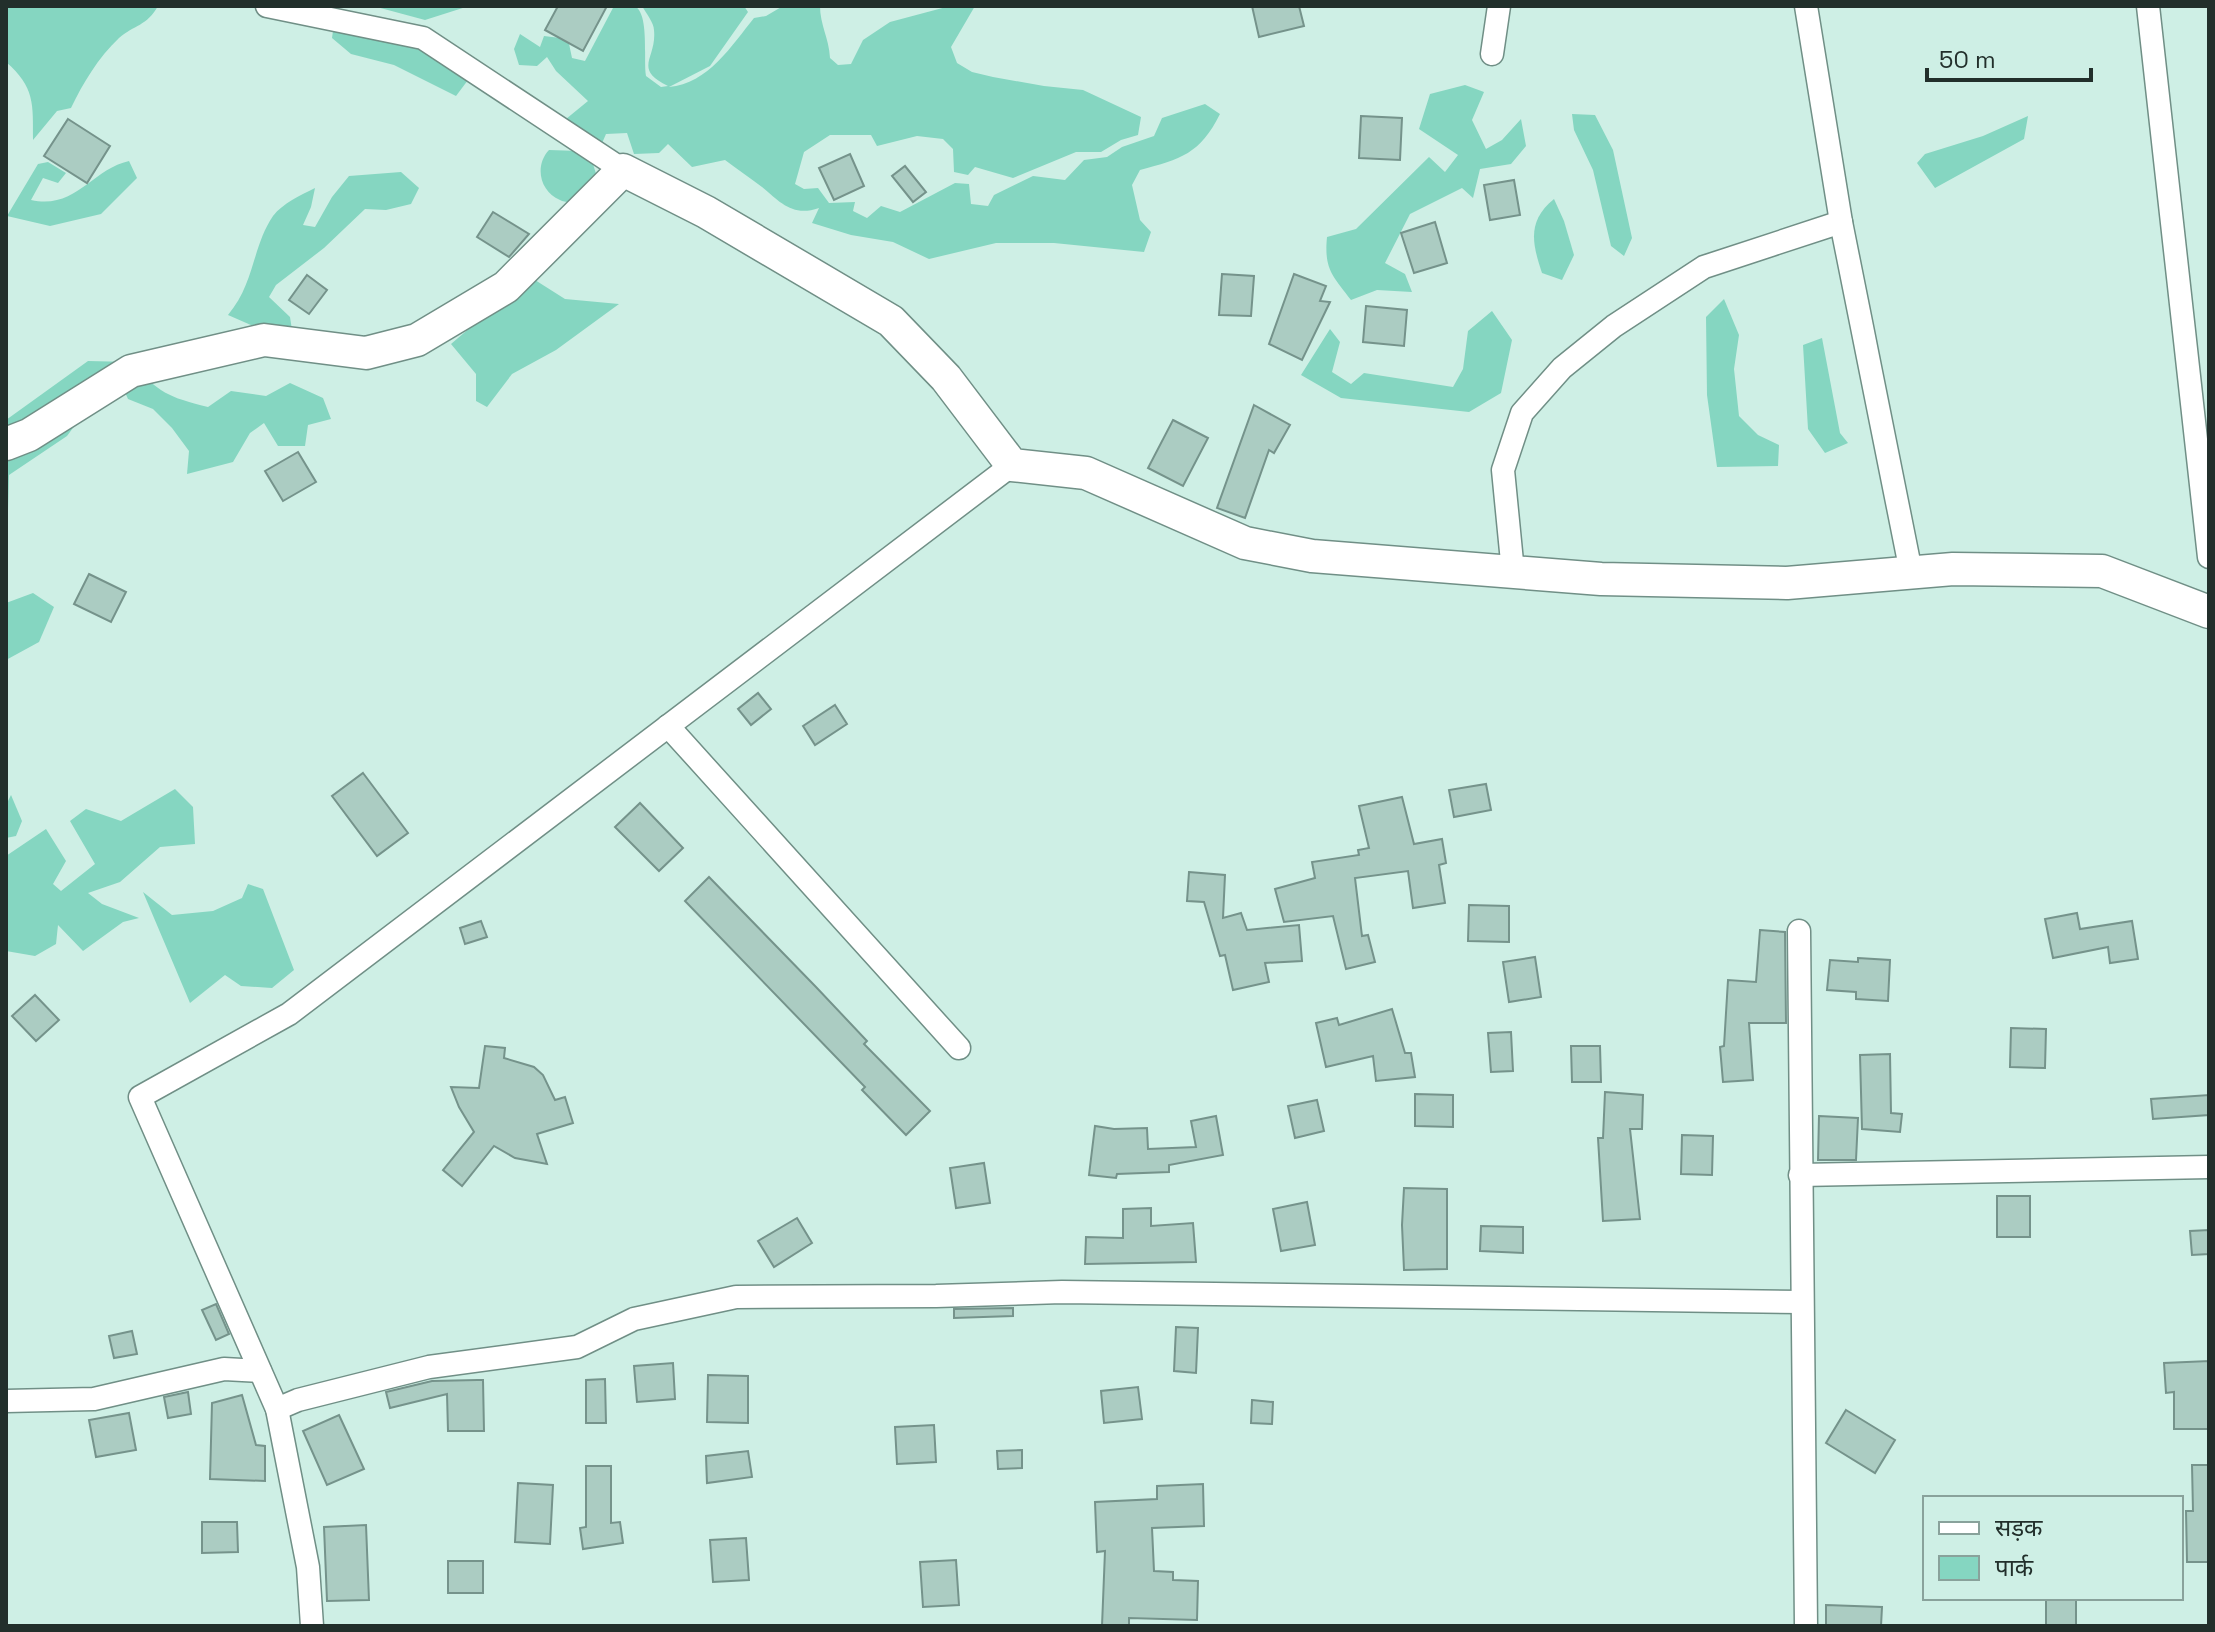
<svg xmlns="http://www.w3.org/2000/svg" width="2215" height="1632" font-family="'Space Grotesk','Noto Sans Devanagari',sans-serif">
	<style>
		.green { fill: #85d6c1 }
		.building { fill: #abccc2; stroke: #75938b; stroke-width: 2 }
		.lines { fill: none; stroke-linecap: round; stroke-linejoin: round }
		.street-casing { stroke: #708f86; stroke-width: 25 }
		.secondary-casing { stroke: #708f86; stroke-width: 35 }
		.street { stroke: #fff; stroke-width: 22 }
		.secondary { stroke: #fff; stroke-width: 32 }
	</style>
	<rect width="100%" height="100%" fill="#ceefe5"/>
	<g class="green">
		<path d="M6,6H158C147,26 134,25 119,38C98,58 83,83 71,108L57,111L33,140C33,104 35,87 6,62Z"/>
		<polygon points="373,6 469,6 425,20"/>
		<path d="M614,6C619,6 629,4 634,6C650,12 643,61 646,76L661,87L668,86C632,68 657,59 654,30C654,23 646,13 642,6H744L748,12L710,66L669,87C708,84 732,45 754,18L766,16L783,6H820C820,25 829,38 830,58L838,65L851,64L863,40L890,22L950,6H975L951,47L957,63L972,72L993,77L1044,86L1083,90L1141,117L1138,135L1121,140L1101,152H1076L1013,178L975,167L968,175L954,172L953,149L943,139L917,136L877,146L871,135H830L804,152L795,184L804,189L818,188L829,203L855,202L853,211L867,218L881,206L900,212L955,183L969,184L971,204L988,206L994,195L1033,176L1065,180L1084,160L1107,157L1122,147L1154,136L1162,118L1205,104L1220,114C1200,154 1181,159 1140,170L1132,185L1140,220L1151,232L1144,252L1054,243H996L929,259L893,242L851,235L812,223L819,208C793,217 781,203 762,187C750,178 737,169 725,160L692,167L668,144L659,153L634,154L627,133L606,134L593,164L598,180L580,203C574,202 565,203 560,200C540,192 534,166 549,150L579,151L566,119L588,101L556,71L547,57L537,66L519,65L514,49L520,34L540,47L544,36L568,39L572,58L585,61Z"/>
		<polygon points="334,24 424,44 471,76 456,96 394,65 351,54 332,38"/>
		<path d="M1465,85L1484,92L1472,120L1486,149L1502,140L1521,119L1526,146L1511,164L1480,169L1473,198L1462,188L1410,214L1385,263L1405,274L1412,292L1377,290L1351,300C1332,275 1324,269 1327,237L1356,229L1429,157L1445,172L1458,155L1419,129L1430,94Z"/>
		<polygon points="1572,114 1595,115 1613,150 1632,238 1624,256 1611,246 1593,170 1574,130"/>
		<polygon points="2028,116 2024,139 1935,188 1917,163 1925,154 1983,136"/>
		<path d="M129,161L137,178L101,214L50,226L7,216L38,164L48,162L66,173L58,183L43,178L31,200C76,210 92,169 129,161Z"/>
		<path d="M401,172L419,188L411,204L386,210L365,209L324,248L276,285L269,297L290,317L292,330H262L228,315C255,283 252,247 273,216C283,203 301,195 315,188L311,207L303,225L315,227L332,197L349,176Z"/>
		<path d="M1554,199L1564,221L1574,255L1562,280L1542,273C1532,243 1527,221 1554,199Z"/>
		<polygon points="535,280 565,299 619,304 556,350 512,374 487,407 476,401 476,374 451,344 499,303"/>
		<polygon points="1724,299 1739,335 1734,369 1739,416 1758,435 1779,445 1778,466 1717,467 1707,395 1706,317"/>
		<polygon points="1492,311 1512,340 1501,393 1469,412 1341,398 1301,375 1330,329 1340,342 1332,372 1351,384 1364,373 1453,387 1463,369 1468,331"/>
		<polygon points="1822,338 1840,433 1848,443 1825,453 1808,429 1803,345"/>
		<path d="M88,361L131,362C159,393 168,397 208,407L231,391L266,396L290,383L323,398L331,419L308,425L305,446H278L264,423L250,433L233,462L187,474L189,451L172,428L153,409L128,399L117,374L109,379L67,436L9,475L8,511L6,420Z"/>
		<polygon points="33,593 54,607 39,642 6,660 6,603"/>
		<polygon points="175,789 193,807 195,844 160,847 120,882 88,893 102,904 139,918 123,922 83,951 58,925 56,944 35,956 6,951 6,856 46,829 66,861 53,884 61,891 95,864 70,821 86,809 121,821"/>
		<polygon points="11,795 22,821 16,836 6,838 6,805"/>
		<polygon points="248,884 263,889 294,970 272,988 241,986 225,975 190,1003 143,892 172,915 213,911 242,898"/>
	</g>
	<g class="building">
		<polygon points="558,6 607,6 583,51 545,30"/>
		<polygon points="1252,6 1299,6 1304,26 1259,37"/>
		<polygon points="1361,116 1402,118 1400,160 1359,158"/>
		<polygon points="68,119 110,146 87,183 44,156"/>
		<polygon points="850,154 864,186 834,200 819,168"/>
		<polygon points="905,166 926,192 913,202 892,176"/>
		<polygon points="1514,180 1520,215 1490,220 1484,185"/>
		<polygon points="493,212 529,234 509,257 477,237"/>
		<polygon points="1435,222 1447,263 1414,273 1401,233"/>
		<polygon points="1222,274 1254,276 1251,316 1219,315"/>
		<polygon points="1294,274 1326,286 1320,301 1330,302 1302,360 1269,344"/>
		<polygon points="307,275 327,290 309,314 289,300"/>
		<polygon points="1366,306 1407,310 1404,346 1363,342"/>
		<polygon points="1254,405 1290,425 1274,453 1269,450 1245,518 1217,508"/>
		<polygon points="1173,420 1208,438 1183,486 1148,468"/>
		<polygon points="298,452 316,482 283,501 265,471"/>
		<polygon points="89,574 126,592 111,622 74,604"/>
		<polygon points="758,693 771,709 751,725 738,709"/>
		<polygon points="835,705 847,724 815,745 803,726"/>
		<polygon points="363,773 408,833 377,856 332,796"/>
		<polygon points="1486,784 1491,810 1454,817 1449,790"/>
		<polygon points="1402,797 1414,844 1442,839 1446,863 1439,865 1445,903 1413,908 1408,871 1355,878 1362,936 1368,935 1375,962 1346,969 1333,916 1284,922 1275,889 1315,878 1312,862 1359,855 1358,850 1369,848 1359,806"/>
		<polygon points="640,803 683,848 659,871 615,827"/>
		<polygon points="1189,872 1225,875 1223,918 1241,913 1247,930 1299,925 1302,961 1265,963 1269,982 1233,990 1225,955 1220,956 1204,902 1187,901"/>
		<polygon points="709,877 816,987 867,1041 864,1044 930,1111 906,1135 862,1090 865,1087 685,901"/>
		<polygon points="1469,905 1509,906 1509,942 1468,941"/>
		<polygon points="2077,913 2080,929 2132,921 2138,959 2110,963 2108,947 2053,958 2045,919"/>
		<polygon points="481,921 487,937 465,944 460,928"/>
		<polygon points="1760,930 1785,932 1786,1023 1749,1023 1753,1080 1723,1082 1720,1047 1724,1046 1728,980 1756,982"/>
		<polygon points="1535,957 1541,997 1509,1002 1503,962"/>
		<polygon points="1858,958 1890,960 1888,1001 1856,999 1856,992 1827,990 1830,960 1858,962"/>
		<polygon points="35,995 59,1020 36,1041 12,1016"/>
		<polygon points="1392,1009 1405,1053 1411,1053 1415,1077 1376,1081 1373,1056 1326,1067 1316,1023 1337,1018 1339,1025"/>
		<polygon points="2011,1028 2046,1029 2045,1068 2010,1067"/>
		<polygon points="1511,1032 1513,1071 1491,1072 1488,1033"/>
		<polygon points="485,1046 505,1048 504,1058 534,1067 543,1075 555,1100 565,1097 573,1123 537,1134 547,1164 515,1158 494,1146 462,1186 443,1170 474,1132 459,1107 451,1087 479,1088"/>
		<polygon points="1571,1046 1600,1046 1601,1082 1572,1082"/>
		<polygon points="1890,1054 1891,1113 1902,1114 1900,1132 1862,1129 1860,1055"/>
		<polygon points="1605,1092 1643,1095 1642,1129 1630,1129 1640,1219 1603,1221 1598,1138 1603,1138"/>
		<polygon points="1415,1094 1453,1095 1453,1127 1415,1126"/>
		<polygon points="2209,1095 2209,1115 2153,1119 2151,1099"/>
		<polygon points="1317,1100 1324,1131 1295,1138 1288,1106"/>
		<polygon points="1216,1116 1223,1155 1169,1165 1169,1172 1117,1174 1116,1178 1089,1175 1095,1126 1114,1129 1147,1128 1148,1149 1196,1147 1191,1121"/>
		<polygon points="1819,1116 1858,1118 1856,1160 1818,1160"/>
		<polygon points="1682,1135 1713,1136 1712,1175 1681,1174"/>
		<polygon points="984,1163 990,1203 956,1208 950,1168"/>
		<polygon points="1404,1188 1447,1189 1447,1269 1404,1270 1402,1225"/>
		<rect x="1997" y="1196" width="33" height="41"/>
		<polygon points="1307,1202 1315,1245 1281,1251 1273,1209"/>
		<polygon points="1151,1208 1151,1226 1193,1223 1196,1262 1085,1264 1086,1237 1123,1238 1123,1209"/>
		<polygon points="797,1218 812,1243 774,1267 758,1241"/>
		<polygon points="1481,1226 1523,1227 1523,1253 1480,1251"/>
		<polygon points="2209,1230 2209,1254 2192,1255 2190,1231"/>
		<polygon points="216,1304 229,1334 216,1340 202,1310"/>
		<polygon points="1013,1308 1013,1316 954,1318 954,1309"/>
		<polygon points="1176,1327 1198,1328 1196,1373 1174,1371"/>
		<polygon points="132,1331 137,1354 114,1358 109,1336"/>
		<polygon points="2209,1361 2209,1429 2174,1429 2174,1392 2166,1393 2164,1363"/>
		<polygon points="673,1363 675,1399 637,1402 634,1366"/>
		<polygon points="708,1375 748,1376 748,1423 707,1422"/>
		<polygon points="605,1379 606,1423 586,1423 586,1380"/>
		<polygon points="477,1380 483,1380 484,1431 448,1431 447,1394 390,1408 386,1392 432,1381"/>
		<polygon points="1138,1387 1142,1419 1104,1423 1101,1391"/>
		<polygon points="188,1392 191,1414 168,1418 164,1397"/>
		<polygon points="242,1395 256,1445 265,1446 265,1481 210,1479 212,1403"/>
		<polygon points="1252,1400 1273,1402 1272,1424 1251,1423"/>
		<polygon points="1846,1410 1895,1440 1875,1473 1826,1443"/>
		<polygon points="129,1413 136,1450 96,1457 89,1420"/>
		<polygon points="339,1415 364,1469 327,1485 303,1431"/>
		<polygon points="934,1425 936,1462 897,1464 895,1427"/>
		<polygon points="1022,1450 1022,1468 998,1469 997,1451"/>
		<polygon points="748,1451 752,1477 707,1483 706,1456"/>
		<polygon points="2192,1465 2209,1465 2209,1562 2187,1562 2186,1511 2193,1511"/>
		<polygon points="586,1466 611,1466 611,1523 620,1522 623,1543 583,1549 580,1528 586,1527"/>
		<polygon points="518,1483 553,1485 550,1544 515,1542"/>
		<polygon points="1203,1484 1204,1526 1152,1528 1154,1571 1173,1572 1173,1580 1198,1581 1197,1620 1129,1618 1129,1626 1102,1626 1105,1551 1097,1552 1095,1502 1157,1499 1157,1486"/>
		<polygon points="202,1522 237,1522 238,1552 202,1553"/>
		<polygon points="366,1525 369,1600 327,1601 324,1527"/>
		<polygon points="746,1538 749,1580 713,1582 710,1540"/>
		<polygon points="956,1560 959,1605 923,1607 920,1562"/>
		<rect x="448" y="1561" width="35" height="32"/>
		<rect x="2046" y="1598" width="30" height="28"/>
		<polygon points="1826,1605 1882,1607 1881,1626 1826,1626"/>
	</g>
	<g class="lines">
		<defs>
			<g id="street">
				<polyline points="267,6 423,38 623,170"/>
				<polyline points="1806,6 1841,222 1911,572"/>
				<polyline points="2148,6 2209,557"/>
				<polyline points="1492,54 1499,6"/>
				<polyline points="1513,572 1503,470 1522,413 1562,368 1614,326 1704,267 1841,222"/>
				<polyline points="668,726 959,1048"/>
				<polyline points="1799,931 1806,1626"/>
				<polyline points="1800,1175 2209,1167"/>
				<polyline points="6,1401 94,1399 224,1369 260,1371"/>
				<polyline points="277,1409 298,1400 429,1367 577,1347 634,1319 736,1297 936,1296 1062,1292 1801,1302"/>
				<polyline points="312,1626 308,1567 277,1409 140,1097 289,1014 1012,465"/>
			</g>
			<polyline id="secondary" points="6,444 29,435 131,371 264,340 366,353 417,340 506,287 623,170 706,212 891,321 946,378 1012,465 1086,473 1245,543 1312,556 1601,579 1787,583 1953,569 2102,571 2209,612"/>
		</defs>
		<use href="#street" class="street-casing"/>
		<use href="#secondary" class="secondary-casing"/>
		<use href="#street" class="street"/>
		<use href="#secondary" class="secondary"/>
	</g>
	<rect width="2215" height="1632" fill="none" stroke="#222f2b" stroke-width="16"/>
	<rect x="1923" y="1496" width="260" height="104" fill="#ceefe5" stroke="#89a29b" stroke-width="2"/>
	<rect x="1939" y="1522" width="40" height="12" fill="#ffffff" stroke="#89a29b" stroke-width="2"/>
	<text x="1995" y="1536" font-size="24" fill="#222f2b">सड़क</text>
	<rect x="1939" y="1556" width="40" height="24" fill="#85d6c1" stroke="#89a29b" stroke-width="2"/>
	<text x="1995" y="1576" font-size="24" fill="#222f2b">पार्क</text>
	<path d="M1927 68v12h164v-12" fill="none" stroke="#222f2b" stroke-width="4"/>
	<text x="1939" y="68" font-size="24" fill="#222f2b" stroke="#ceefe5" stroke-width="6" paint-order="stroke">50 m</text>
</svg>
